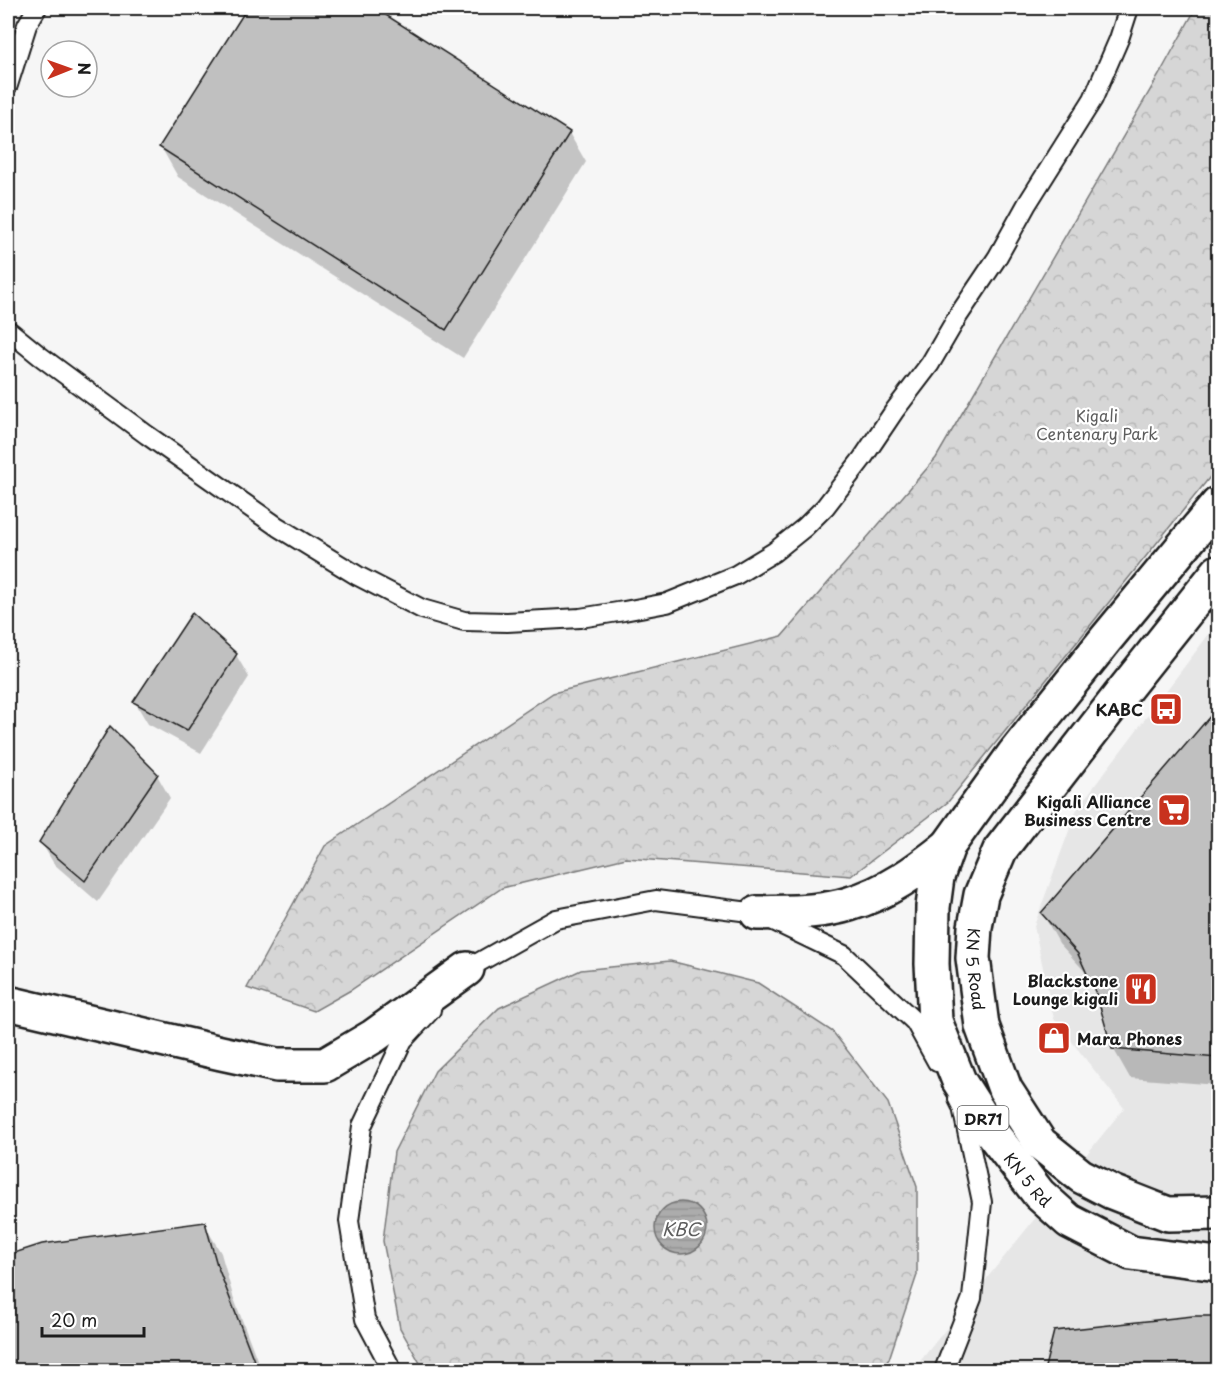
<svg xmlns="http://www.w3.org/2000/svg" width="1226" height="1378" font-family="'Playpen Sans',sans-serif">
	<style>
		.built { fill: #e6e6e6 }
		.park { fill: url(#park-crowns); stroke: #797979; stroke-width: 1.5 }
		.water { fill: url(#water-rules); stroke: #727272; stroke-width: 1.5 }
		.shadow { fill: #0003 }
		.building { fill: #c0c0c0; stroke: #1c1c1c; stroke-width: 1.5 }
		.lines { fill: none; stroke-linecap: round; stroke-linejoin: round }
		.service-casing { stroke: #1c1c1c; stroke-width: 22 }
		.secondary-casing { stroke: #1c1c1c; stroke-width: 38 }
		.primary-casing { stroke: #1c1c1c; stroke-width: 38 }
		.service { stroke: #fff; stroke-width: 18 }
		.secondary { stroke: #fff; stroke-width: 33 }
		.primary { stroke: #fff; stroke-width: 33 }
		.labels { text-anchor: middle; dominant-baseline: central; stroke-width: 4.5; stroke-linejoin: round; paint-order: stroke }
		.shield { fill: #fff; stroke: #606060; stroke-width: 1.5 }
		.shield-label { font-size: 15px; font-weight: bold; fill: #1c1c1c }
		.park-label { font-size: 16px; fill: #5d5d5d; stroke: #fff }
		.poi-label { font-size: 16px; font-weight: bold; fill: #1c1c1c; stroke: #fff; text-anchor: end }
		.street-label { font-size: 16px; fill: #1c1c1c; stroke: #fff }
		.water-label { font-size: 18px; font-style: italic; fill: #5d5d5d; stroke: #fff }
	</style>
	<defs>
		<pattern id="park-crowns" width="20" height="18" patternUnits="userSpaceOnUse" patternTransform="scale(1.5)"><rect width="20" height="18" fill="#d6d6d6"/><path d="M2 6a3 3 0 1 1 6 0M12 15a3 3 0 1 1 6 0" fill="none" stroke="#b7b7b7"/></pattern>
		<pattern id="water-rules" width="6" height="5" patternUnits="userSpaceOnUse" patternTransform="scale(1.5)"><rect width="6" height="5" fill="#acacac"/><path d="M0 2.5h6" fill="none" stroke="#939393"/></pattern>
	</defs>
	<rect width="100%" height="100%" fill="#f6f6f6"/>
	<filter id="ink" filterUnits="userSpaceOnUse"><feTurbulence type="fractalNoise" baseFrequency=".0167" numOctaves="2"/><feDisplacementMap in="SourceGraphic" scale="12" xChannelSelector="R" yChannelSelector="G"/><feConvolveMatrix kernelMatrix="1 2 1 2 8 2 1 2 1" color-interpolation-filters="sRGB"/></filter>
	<g filter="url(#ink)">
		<polygon class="built" points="1218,622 1218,1370 913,1370 1124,1108 1054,1019 1034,926 1077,809"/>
		<g class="park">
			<polygon points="1196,8 1218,8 1218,467 948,802 851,876 626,858 502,888 351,990 314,1011 247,988 325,846 553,693 782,636 936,458 1159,75"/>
			<polygon points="670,961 758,983 833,1032 888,1103 917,1187 917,1275 889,1359 881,1370 424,1370 400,1328 383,1241 394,1152 435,1071 499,1008 581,970"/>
		</g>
		<circle class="water" cx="681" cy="1228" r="26"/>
		<g class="shadow">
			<polygon points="249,8 372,8 569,133 586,162 463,358 178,177 161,147"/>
			<polygon points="236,655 249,677 201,753 148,724 135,702"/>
			<polygon points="1218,710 1218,1085 1130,1078 1113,1048 1099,996 1089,976 1059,943 1043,914"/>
			<polygon points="110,728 157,775 170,798 98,902 54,864 41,842"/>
			<polygon points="204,1224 221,1253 233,1296 261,1370 8,1370 8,1257 43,1245"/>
			<polygon points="1193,1318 1218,1318 1218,1370 1045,1370"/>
		</g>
		<g class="building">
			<polygon points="247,8 375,8 570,132 446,330 159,147"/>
			<polygon points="192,613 237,654 187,731 133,702"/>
			<polygon points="1218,707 1218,1058 1112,1049 1097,996 1078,954 1041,913"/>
			<polygon points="110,726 158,774 85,881 39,842"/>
			<polygon points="205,1222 217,1265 258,1371 8,1371 8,1255 42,1244"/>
			<polygon points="1193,1316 1218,1316 1218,1371 1044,1371 1054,1331"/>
		</g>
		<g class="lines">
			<defs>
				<g id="service">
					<polyline points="8,85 27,25 37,8"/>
					<polyline points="8,330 40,356 147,435 278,527 358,576 422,609 464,621 507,622 580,618 624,611 667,603 736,575 774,552 805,527 825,507 862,459 895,410 930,364 958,316 997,258 1027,204 1093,99 1119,39 1129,8"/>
					<polyline points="461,976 467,969 556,919 656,900 757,913 844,955 915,1022 937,1062"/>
					<polyline points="392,1370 365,1319 349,1221 362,1126 403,1040 431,1010"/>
					<polyline points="944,1370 972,1298 982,1202 962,1107 958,1099"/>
				</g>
				<polyline id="secondary" points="8,1003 221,1053 277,1065 325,1065 374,1036 467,969"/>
				<g id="primary">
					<path id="s1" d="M1218,504L1106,639L1014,754L948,846L937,877L933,907L932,964L935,1021L959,1081L992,1133L1039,1194L1069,1221L1131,1253L1218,1264"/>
					<path id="s2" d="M1218,572L1124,690L1000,850L981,895L975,927L973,958L982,1026L1005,1089L1040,1143L1081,1176L1112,1192L1168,1214L1218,1213"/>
					<path d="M757,913C787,912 820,913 849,904C887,893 918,870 948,846"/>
				</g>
			</defs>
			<use href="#service" class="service-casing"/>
			<use href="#secondary" class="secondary-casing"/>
			<use href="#primary" class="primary-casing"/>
			<use href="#service" class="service"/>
			<use href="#secondary" class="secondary"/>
			<use href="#primary" class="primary"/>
		</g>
	</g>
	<defs>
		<symbol id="bus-square" viewBox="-11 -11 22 22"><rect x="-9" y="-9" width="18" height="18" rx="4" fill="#c8321e" stroke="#fff"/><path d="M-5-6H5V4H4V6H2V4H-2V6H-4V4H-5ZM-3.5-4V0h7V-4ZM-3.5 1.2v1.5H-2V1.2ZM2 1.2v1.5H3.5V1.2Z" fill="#fff"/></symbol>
		<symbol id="supermarket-square" viewBox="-11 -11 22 22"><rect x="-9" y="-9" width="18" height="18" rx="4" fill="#c8321e" stroke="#fff"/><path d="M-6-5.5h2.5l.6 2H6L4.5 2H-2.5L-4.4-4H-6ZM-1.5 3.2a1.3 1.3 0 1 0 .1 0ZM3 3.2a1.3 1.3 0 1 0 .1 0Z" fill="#fff"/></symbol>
		<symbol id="restaurant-square" viewBox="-11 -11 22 22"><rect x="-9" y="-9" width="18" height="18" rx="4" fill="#c8321e" stroke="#fff"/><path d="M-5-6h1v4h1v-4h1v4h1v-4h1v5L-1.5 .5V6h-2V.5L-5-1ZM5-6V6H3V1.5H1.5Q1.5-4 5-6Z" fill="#fff"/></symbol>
		<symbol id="shop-square" viewBox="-11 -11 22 22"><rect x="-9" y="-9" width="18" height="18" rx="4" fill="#c8321e" stroke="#fff"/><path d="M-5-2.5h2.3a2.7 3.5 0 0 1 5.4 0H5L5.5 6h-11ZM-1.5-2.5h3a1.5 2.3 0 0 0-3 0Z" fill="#fff"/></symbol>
	</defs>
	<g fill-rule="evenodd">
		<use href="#bus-square" x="1147" y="690" width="38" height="38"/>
		<use href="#supermarket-square" x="1155" y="791" width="38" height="38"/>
		<use href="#restaurant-square" x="1122" y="970" width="38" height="38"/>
		<use href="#shop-square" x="1035" y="1019" width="38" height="38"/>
	</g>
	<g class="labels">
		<rect class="shield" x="957.5" y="1106" width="51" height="24" rx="4.5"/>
		<g class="shield-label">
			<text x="983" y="1118">DR71</text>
		</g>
		<g class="park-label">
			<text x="1097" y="415">Kigali<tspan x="1097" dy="18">Centenary Park</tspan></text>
		</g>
		<g class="poi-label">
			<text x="1143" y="709">KABC</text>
			<text x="1151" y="801">Kigali Alliance<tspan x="1151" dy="18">Business Centre</tspan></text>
			<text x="1118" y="980">Blackstone<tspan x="1118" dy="18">Lounge kigali</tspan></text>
			<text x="1077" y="1038" text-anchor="start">Mara Phones</text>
		</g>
		<g class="street-label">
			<text stroke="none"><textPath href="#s2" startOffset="477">KN 5 Road</textPath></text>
			<text stroke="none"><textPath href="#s1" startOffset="798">KN 5 Rd</textPath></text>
		</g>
		<g class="water-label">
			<text x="681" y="1228">KBC</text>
		</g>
	</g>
	<rect width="1226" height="1378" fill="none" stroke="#fff" stroke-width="30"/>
	<rect x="15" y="15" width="1196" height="1348" fill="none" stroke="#1c1c1c" stroke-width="2" filter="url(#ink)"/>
	<g transform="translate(69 69) rotate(89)"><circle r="28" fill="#ffffff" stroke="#a4a4a4" stroke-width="1.5"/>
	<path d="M0-4.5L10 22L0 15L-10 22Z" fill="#c8321e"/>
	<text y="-9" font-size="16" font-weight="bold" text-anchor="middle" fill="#1c1c1c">N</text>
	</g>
	<path d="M42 1327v9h102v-9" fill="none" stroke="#1c1c1c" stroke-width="3"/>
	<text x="51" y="1327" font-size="18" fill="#1c1c1c" stroke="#ffffff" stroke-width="4.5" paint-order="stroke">20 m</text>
</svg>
